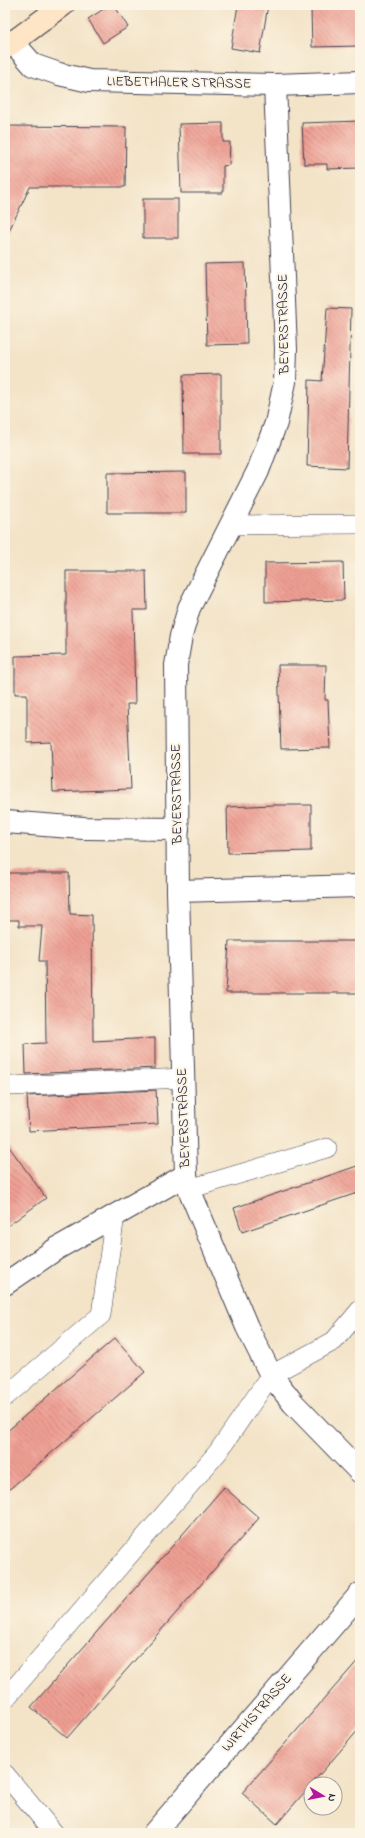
<svg xmlns="http://www.w3.org/2000/svg" width="365" height="1838" font-family="'Indie Flower',sans-serif">
	<style>
		.building { fill: url(#building-back-hatch) }
		.lines { fill: none; stroke-linecap: round; stroke-linejoin: round }
		.lane-casing { stroke: #413f50; stroke-width: 20 }
		.street-casing { stroke: #413f50; stroke-width: 24 }
		.secondary-casing { stroke: #413f50; stroke-width: 24 }
		.lane { stroke: #fff; stroke-width: 19 }
		.street { stroke: #fff; stroke-width: 22 }
		.secondary { stroke: #fde5c5; stroke-width: 22 }
		.labels { text-anchor: middle; dominant-baseline: central; stroke-width: 4; stroke-linejoin: round; paint-order: stroke }
		.street-label { font-size: 14px; fill: #22223b; stroke: #fcf5e5 }
	</style>
	<defs>
		<pattern id="building-back-hatch" width="6" height="6" patternUnits="userSpaceOnUse"><rect width="6" height="6" fill="#ef9f93"/><path d="M-1 5l2 2M0 0l6 6M5-1l2 2" fill="none" stroke="#c18179"/></pattern>
	</defs>
	<rect width="100%" height="100%" fill="#fcf5e5"/>
	<filter id="ink" filterUnits="userSpaceOnUse"><feTurbulence type="fractalNoise" baseFrequency=".025" numOctaves="2"/><feDisplacementMap in="SourceGraphic" scale="8" xChannelSelector="R" yChannelSelector="G"/><feConvolveMatrix kernelMatrix="1 2 1 2 8 2 1 2 1" color-interpolation-filters="sRGB"/></filter>
	<filter id="wash" filterUnits="userSpaceOnUse"><feTurbulence type="fractalNoise" baseFrequency=".012" numOctaves="4" result="noise"/><feDisplacementMap in="SourceGraphic" scale="16" xChannelSelector="R" yChannelSelector="G"/><feGaussianBlur stdDeviation="0.9" result="paint"/><feColorMatrix in="noise" values="0 0 0 0 0 0 0 0 0 0 0 0 0 0 0 0 0 1.4 0 .05"/><feComposite in="paint" operator="in"/></filter>
	<g filter="url(#wash)">
		<rect width="100%" height="100%" fill="#f3e3c7"/>
		<g id="blocks">
			<g class="building">
				<polygon points="110,5 114,5 128,27 103,43 88,19"/>
				<polygon points="238,5 268,5 260,53 231,48"/>
				<polygon points="360,7 360,46 312,47 311,9"/>
				<polygon points="360,121 360,168 327,169 327,164 304,164 302,123"/>
				<polygon points="223,123 223,142 230,142 229,165 223,166 223,193 181,193 179,124"/>
				<polygon points="5,126 126,127 125,187 30,187 5,239"/>
				<rect x="143" y="199" width="35" height="39"/>
				<polygon points="245,263 247,344 207,345 205,264"/>
				<polygon points="327,308 351,309 347,468 307,466 309,380 322,381"/>
				<polygon points="221,374 221,454 184,454 183,375"/>
				<polygon points="186,472 186,513 107,513 107,473"/>
				<polygon points="343,562 344,600 265,602 265,563"/>
				<polygon points="66,571 146,571 147,610 133,610 135,704 127,704 131,789 53,792 51,742 27,743 27,694 15,694 15,656 66,655"/>
				<polygon points="278,665 326,665 325,700 328,700 330,748 281,749"/>
				<polygon points="273,805 311,805 311,851 228,853 227,807"/>
				<polygon points="5,873 69,873 70,914 92,915 93,1041 155,1038 155,1068 26,1074 25,1044 46,1043 45,961 39,961 42,926 19,926 19,920 5,920"/>
				<polygon points="229,941 360,941 360,993 226,993"/>
				<polygon points="156,1090 158,1124 29,1131 27,1096"/>
				<polygon points="5,1141 46,1198 5,1228"/>
				<polygon points="360,1165 360,1192 242,1232 234,1208"/>
				<polygon points="115,1338 145,1372 5,1493 5,1433"/>
				<polygon points="224,1487 259,1518 67,1738 31,1707"/>
				<polygon points="360,1658 360,1728 277,1824 242,1793"/>
			</g>
		</g>
	</g>
	<g filter="url(#ink)">
		<use href="#blocks" fill-opacity="0" stroke="#413f50" stroke-width="1"/>
		<g class="lines">
			<defs>
				<g id="lane">
					<polyline points="230,525 360,524"/>
					<polyline points="11,1086 183,1078"/>
					<polyline points="189,1189 327,1148"/>
					<polyline points="5,1397 101,1315 115,1215"/>
					<polyline points="5,1699 218,1452 271,1375 334,1341 360,1310"/>
					<polyline points="5,1774 54,1833"/>
				</g>
				<g id="street">
					<polyline points="12,41 33,65 59,74 89,81 275,85 360,82"/>
					<polyline points="275,85 286,349 285,382 276,423 258,471 189,608 181,636 176,665 178,891 186,1175 189,1189 247,1327 271,1375 293,1403 360,1472"/>
					<polyline points="5,822 84,828 178,829"/>
					<polyline points="178,891 360,886"/>
					<polyline points="5,1284 56,1249 186,1175"/>
					<polyline points="154,1833 360,1594"/>
				</g>
				<polyline id="secondary" points="5,48 63,5"/>
			</defs>
			<use href="#lane" class="lane-casing"/>
			<use href="#street" class="street-casing"/>
			<use href="#secondary" class="secondary-casing"/>
			<use href="#lane" class="lane"/>
			<use href="#street" class="street"/>
			<use href="#secondary" class="secondary"/>
		</g>
	</g>
	<g class="labels">
		<g class="street-label">
			<text transform="translate(179 83) rotate(1)">LIEBETHALER STRASSE</text>
			<text transform="translate(284 324) rotate(-91)">BEYERSTRASSE</text>
			<text transform="translate(177 794) rotate(-91)">BEYERSTRASSE</text>
			<text transform="translate(184 1118) rotate(-92)">BEYERSTRASSE</text>
			<text transform="translate(257 1713) rotate(-49)">WIRTHSTRASSE</text>
		</g>
	</g>
	<rect width="365" height="1838" fill="none" stroke="#fcf5e5" stroke-width="20"/>
	<g transform="translate(323 1796) rotate(100)"><circle r="19" fill="#fcf5e5" stroke="#a5a1a1"/>
	<path d="M0-3L7 15L0 10L-7 15Z" fill="#b5179e"/>
	<text y="-6" font-size="11" font-weight="bold" text-anchor="middle" fill="#22223b">N</text>
	</g>
</svg>
